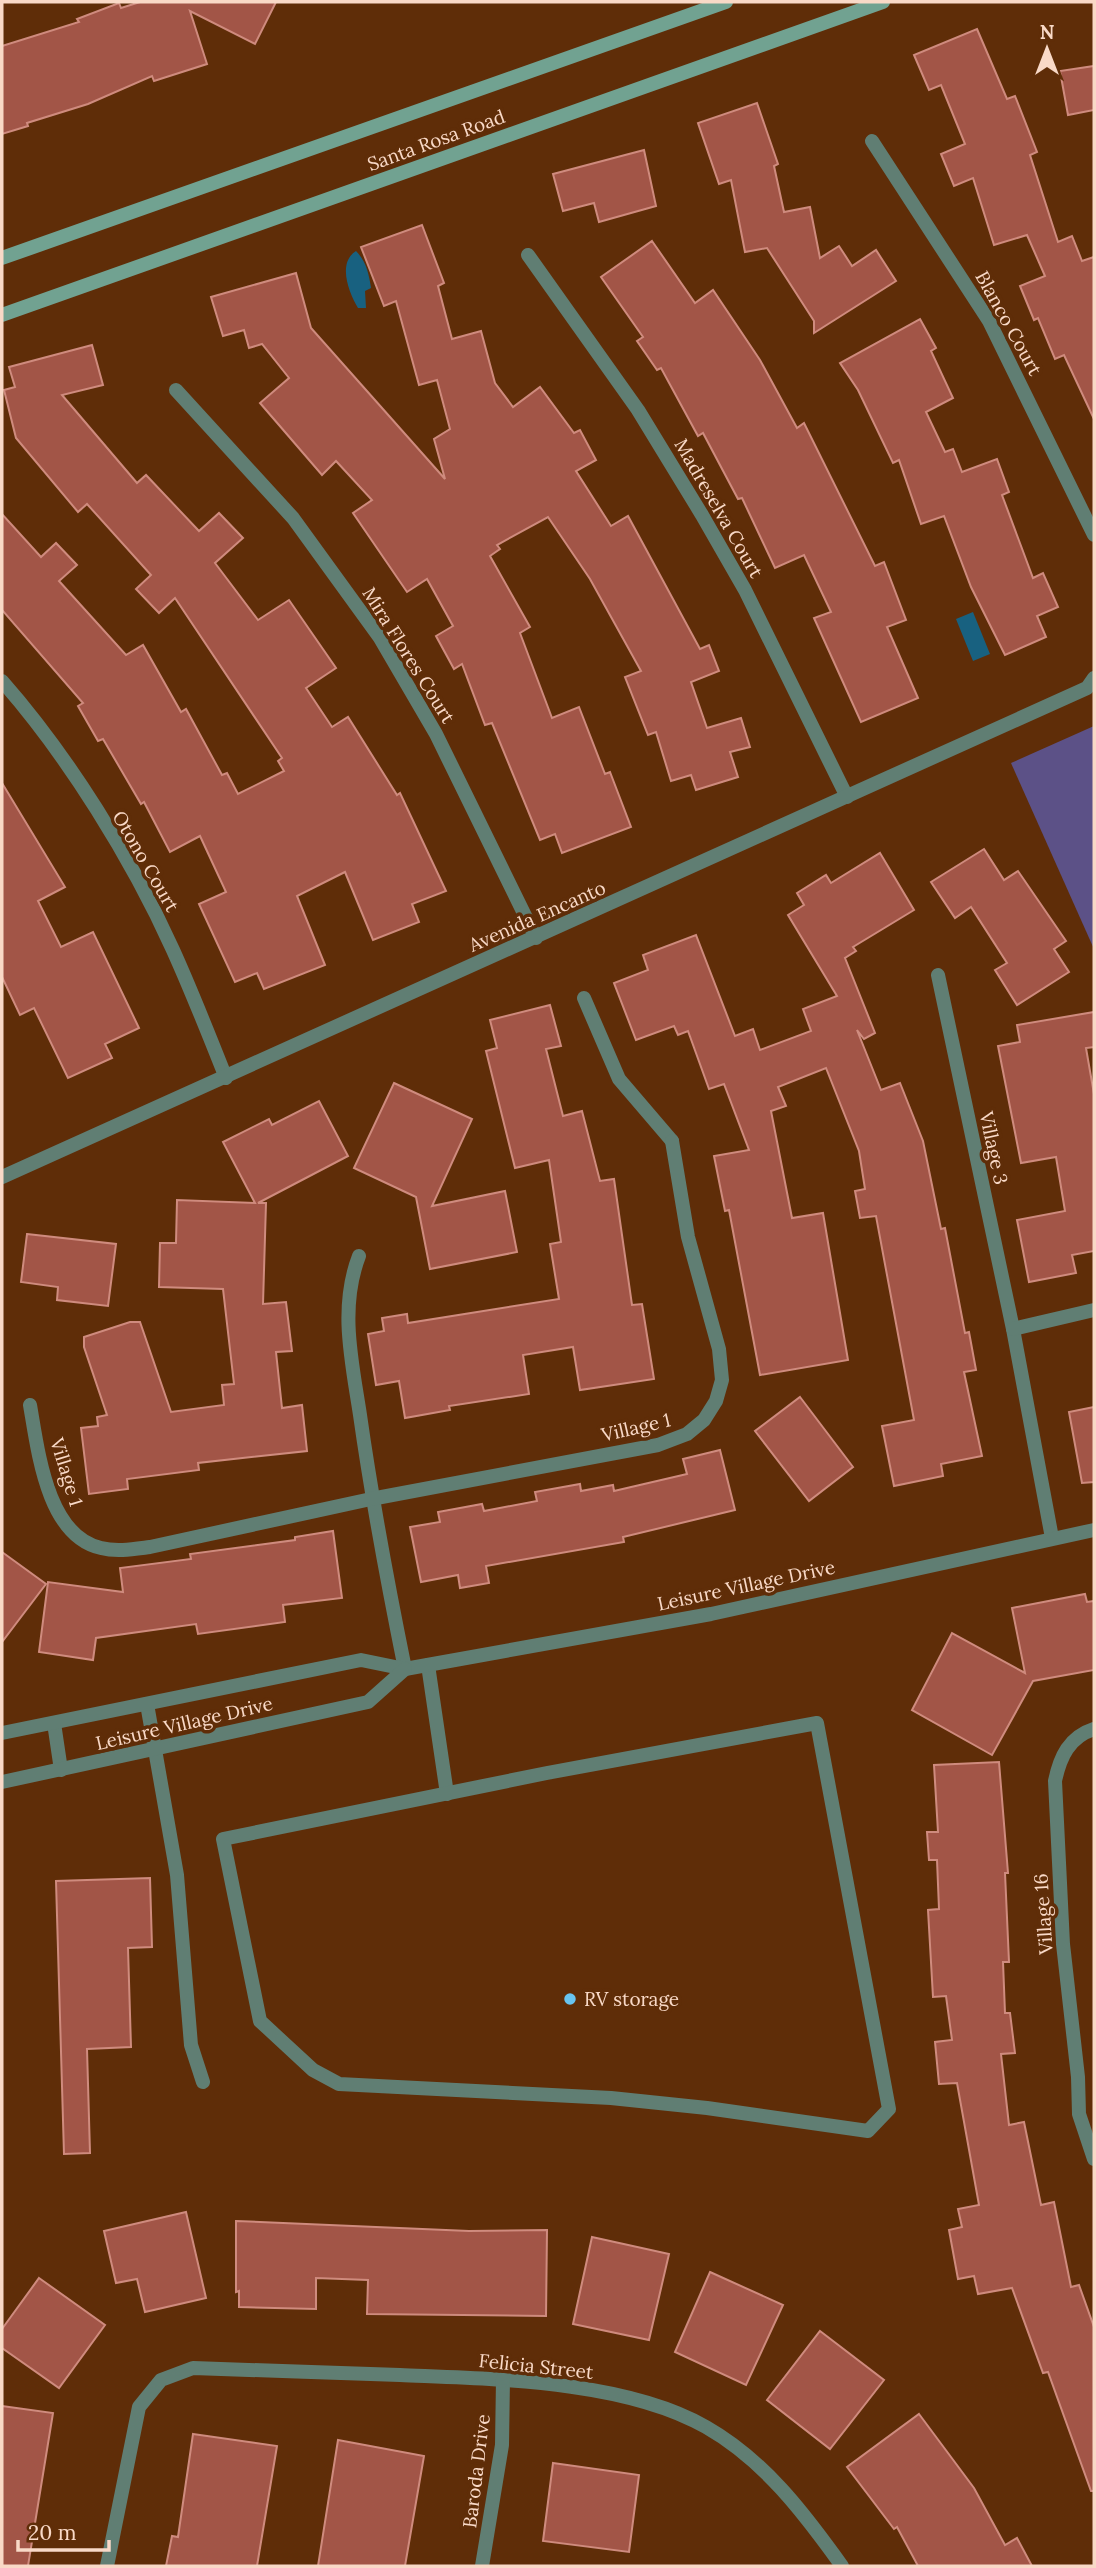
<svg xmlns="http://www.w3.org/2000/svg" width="1096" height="2568" font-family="Lora,serif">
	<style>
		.green { fill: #5c5187 }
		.water { fill: #186180 }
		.building { fill: #a25547; stroke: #cf8b7e; stroke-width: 2 }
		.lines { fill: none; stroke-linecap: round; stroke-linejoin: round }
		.service { stroke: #607e73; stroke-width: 14 }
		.minor { stroke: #607e73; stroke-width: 14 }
		.tertiary { stroke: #607e73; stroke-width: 14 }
		.secondary { stroke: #71a291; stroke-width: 14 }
		.poi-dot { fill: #68c4f0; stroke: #5f2d08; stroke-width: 2.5 }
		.labels { text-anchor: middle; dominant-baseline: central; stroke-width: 7; stroke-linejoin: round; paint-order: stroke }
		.street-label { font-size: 19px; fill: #f9d9c7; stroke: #5f2d08 }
		.poi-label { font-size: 19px; fill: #f9d9c7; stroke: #5f2d08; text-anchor: start }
	</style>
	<rect width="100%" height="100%" fill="#5f2d08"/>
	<polygon class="green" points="1094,726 1094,949 1011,763"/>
	<g class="water">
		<path d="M356,251C366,261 369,274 371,288L365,291L366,308H358C349,293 337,263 356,251Z"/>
		<polygon points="973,612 990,654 973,661 956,619"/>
	</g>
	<g class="building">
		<polygon points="140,2 276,2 255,44 190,11 207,64 154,81 152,76 88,104 27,123 28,126 2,134 2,46 79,22 77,19 119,3 121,8"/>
		<polygon points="977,29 1007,99 1015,96 1037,152 1030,155 1058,242 1072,236 1082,261 1094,257 1094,419 1064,355 1055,359 1038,318 1034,320 1020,286 1045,276 1027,235 994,245 973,178 954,186 941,154 965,144 941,85 929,90 914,55"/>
		<polygon points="1094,66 1094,110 1068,115 1060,71"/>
		<polygon points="757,103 778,164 774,166 784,212 810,207 820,258 839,246 852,266 876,250 896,281 814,333 814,321 767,248 745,252 731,180 719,184 698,123"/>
		<polygon points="644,150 656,206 599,222 594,203 563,211 553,174"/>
		<polygon points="422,225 444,283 438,286 452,339 481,331 495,383 513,407 540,387 574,433 580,430 596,460 576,471 611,526 628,516 700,649 709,645 719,671 691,682 707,728 741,718 750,747 730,752 738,777 696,790 691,775 671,781 656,732 648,735 625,677 641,671 590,579 548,517 497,545 500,549 490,556 530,627 520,633 552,718 579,707 605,774 610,772 631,827 562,853 555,834 540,840 492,723 485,725 462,664 454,669 436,636 453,626 427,579 407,592 353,513 372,500 336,461 322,475 260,403 289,378 262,344 249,348 244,330 223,336 211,297 296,273 311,328 445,479 434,439 450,429 437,380 419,385 396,301 384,306 361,247"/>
		<polygon points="652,241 695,303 713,290 760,360 797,428 804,423 875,566 884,562 906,620 887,627 918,698 861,722 814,618 831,612 804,555 775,568 742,498 738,499 703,433 698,436 661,368 657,370 637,341 643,337 601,277"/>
		<polygon points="920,319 936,348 931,351 953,398 926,412 945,452 953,449 962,472 997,459 1009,492 1002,495 1033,578 1043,573 1058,607 1037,616 1046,637 1005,655 971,587 944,516 921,524 899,460 893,463 858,390 840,363"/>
		<polygon points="92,345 103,385 62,395 137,483 146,475 199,531 219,513 243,538 215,563 258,620 289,600 336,668 306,688 332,727 348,717 397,795 400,793 446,891 412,904 419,922 373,940 345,872 297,896 325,965 264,989 257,973 235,982 199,904 226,892 200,836 170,852 144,802 141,804 103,739 98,741 78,706 83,703 2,610 2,514 41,557 56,543 77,565 59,581 126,655 143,645 181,712 186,709 222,775 227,773 238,794 284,771 278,761 282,758 175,598 159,613 136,589 151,575 87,504 78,512 16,438 4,390 15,387 9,367"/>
		<polygon points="2,783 65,887 38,901 61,947 93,932 139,1028 105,1044 112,1058 68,1078 34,1008 20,1015 2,977"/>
		<polygon points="984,849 1004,880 1018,871 1066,941 1054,949 1069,972 1017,1005 995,970 1007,963 971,907 955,918 931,882"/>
		<polygon points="880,853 914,910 853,947 856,951 845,958 875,1033 864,1039 857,1030 881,1090 900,1083 923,1141 941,1229 945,1228 965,1333 969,1332 976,1370 964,1372 982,1456 941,1464 943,1476 894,1486 882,1426 914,1420 876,1216 860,1218 855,1191 865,1189 859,1151 826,1068 778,1087 786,1106 771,1111 792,1218 823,1213 848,1360 760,1375 729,1210 725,1211 714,1156 749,1150 724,1084 709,1089 688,1031 678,1035 674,1026 636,1040 614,983 648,970 643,955 696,935 735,1036 753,1029 760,1050 811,1031 803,1009 837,996 788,915 804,905 797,893 826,875 831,883"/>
		<polygon points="550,1005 561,1046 546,1049 563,1116 582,1111 600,1181 614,1179 632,1305 642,1304 654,1379 580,1390 573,1347 523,1355 529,1394 449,1406 450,1410 405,1418 399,1381 376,1385 368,1334 384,1331 382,1318 407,1314 408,1323 559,1299 550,1244 561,1242 549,1160 515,1168 486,1051 497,1048 490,1020"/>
		<polygon points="1094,1012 1094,1047 1086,1048 1094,1094 1094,1251 1072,1255 1076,1273 1029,1282 1017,1220 1065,1211 1056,1157 1021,1163 998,1046 1020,1042 1017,1025"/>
		<polygon points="394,1083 472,1119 432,1206 505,1191 517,1252 430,1269 416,1197 354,1168"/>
		<polygon points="319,1101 348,1156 258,1203 266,1203 263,1304 286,1302 292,1351 276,1352 282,1408 302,1405 307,1451 198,1463 199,1470 127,1479 128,1489 89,1494 81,1428 98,1426 97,1417 107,1415 84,1347 84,1337 130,1322 140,1322 171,1412 224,1405 222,1385 234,1384 223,1289 159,1287 160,1243 176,1243 177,1200 255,1203 223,1142 269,1119 272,1125"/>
		<polygon points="27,1234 116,1244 108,1306 57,1300 58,1287 21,1282"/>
		<polygon points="800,1397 853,1467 809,1501 755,1431"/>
		<polygon points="1094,1407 1094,1482 1082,1483 1069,1412"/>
		<polygon points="720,1450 735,1510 623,1537 624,1542 486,1566 489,1583 460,1588 458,1575 421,1582 410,1527 440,1522 438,1512 482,1504 484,1511 537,1501 535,1492 580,1484 581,1491 613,1485 614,1491 687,1474 683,1459"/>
		<polygon points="333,1531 342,1598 283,1605 285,1622 198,1634 196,1624 96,1638 93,1660 39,1652 48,1582 123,1592 120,1568 191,1559 190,1554 295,1540 295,1537"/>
		<polygon points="2,1552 46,1584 2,1642"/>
		<polygon points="1085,1594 1087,1602 1094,1601 1094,1670 1033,1681 992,1755 912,1710 952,1633 1025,1673 1012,1608"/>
		<polygon points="999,1762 1008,1873 1005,1873 1009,1962 1003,1962 1005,2013 1010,2013 1015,2053 1001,2054 1009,2125 1024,2122 1041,2205 1054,2202 1071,2287 1079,2285 1094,2327 1094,2491 1091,2491 1048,2372 1043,2373 1012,2288 978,2294 974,2276 958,2279 949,2230 962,2227 958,2209 979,2205 957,2083 939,2084 935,2042 952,2040 946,1996 933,1997 928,1910 939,1909 937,1860 929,1860 927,1832 938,1832 934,1765"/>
		<polygon points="150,1878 152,1947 128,1948 131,2047 87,2049 90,2153 64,2154 56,1881"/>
		<polygon points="186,2212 206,2298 145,2312 137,2279 116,2283 104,2231"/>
		<polygon points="236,2221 469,2231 547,2230 546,2316 367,2314 368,2280 316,2278 316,2309 239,2307 239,2291 236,2292"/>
		<polygon points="592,2237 669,2254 649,2340 573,2324"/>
		<polygon points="710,2272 783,2305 746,2385 675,2352"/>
		<polygon points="39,2278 105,2325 59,2388 2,2348 2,2329"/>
		<polygon points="820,2331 884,2380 830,2449 767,2400"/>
		<polygon points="2,2406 53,2413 28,2566 2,2566"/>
		<polygon points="919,2414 974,2488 1005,2545 1017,2538 1032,2566 918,2566 897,2527 894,2529 847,2467"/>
		<polygon points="193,2434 277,2446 257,2566 166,2566 172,2536 178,2537"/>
		<polygon points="338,2440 424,2456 405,2566 318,2566"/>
		<polygon points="553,2463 639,2475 629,2552 543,2541"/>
	</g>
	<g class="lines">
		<g class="service">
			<polyline points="584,998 619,1079 672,1141"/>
			<polyline points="428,1665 447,1794"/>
			<polyline points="147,1704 177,1875 191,2045 203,2082"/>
			<polygon points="817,1723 889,2109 868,2131 707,2108 611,2098 339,2084 313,2070 260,2021 223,1839 547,1773"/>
		</g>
		<g class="minor">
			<polyline points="872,141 989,321 1094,535"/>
			<polyline points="528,255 638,410 702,515 745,590 847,797"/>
			<polyline points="176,390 293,518 380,638 436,734 536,938"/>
			<path d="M2,681C68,756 132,859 173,950C192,992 209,1035 226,1078"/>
			<polyline points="938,975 1013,1329 1052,1538"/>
			<polyline points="2,1177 1087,688 1094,678"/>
			<path d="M359,1256C339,1308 352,1362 360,1415C372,1500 388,1585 405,1669"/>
			<polyline points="1013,1329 1094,1310"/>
			<path d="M30,1405C38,1451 47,1536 101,1548C117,1552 134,1549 150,1547L371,1499L658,1445L687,1434L704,1420L716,1401L722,1380L719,1349L688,1237L672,1141"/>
			<path d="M1094,1729C1069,1737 1060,1757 1055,1781L1063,1944L1078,2077L1079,2114L1094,2159"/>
			<path d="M107,2566L139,2407L161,2380L193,2368C262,2370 331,2373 400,2375C493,2379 624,2380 706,2427C764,2460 804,2513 842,2566"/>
			<polyline points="482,2566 502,2445 503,2379"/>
		</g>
		<g class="tertiary">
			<polyline points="54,1723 61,1770"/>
			<polyline points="2,1733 361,1660 405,1669 711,1614 1094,1530"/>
			<polyline points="2,1782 368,1702 405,1669"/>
		</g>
		<g class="secondary">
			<polyline points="2,258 726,2"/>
			<polyline points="2,315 883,2"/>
		</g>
	</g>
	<circle class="poi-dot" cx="570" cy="1999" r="7"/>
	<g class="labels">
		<g class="street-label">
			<text transform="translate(436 140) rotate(-20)">Santa Rosa Road</text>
			<text transform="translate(1009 323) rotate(61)">Blanco Court</text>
			<text transform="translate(719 508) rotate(60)">Madreselva Court</text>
			<text transform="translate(409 655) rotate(58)">Mira Flores Court</text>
			<text transform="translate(146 861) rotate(60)">Otono Court</text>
			<text transform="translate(537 916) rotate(-24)">Avenida Encanto</text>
			<text transform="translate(994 1148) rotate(78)">Village 3</text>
			<text transform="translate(636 1427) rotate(-13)">Village 1</text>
			<text transform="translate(67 1472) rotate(73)">Village 1</text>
			<text transform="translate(746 1585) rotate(-12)">Leisure Village Drive</text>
			<text transform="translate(184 1723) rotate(-13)">Leisure Village Drive</text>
			<text transform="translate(1043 1914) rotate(-94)">Village 16</text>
			<text transform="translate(536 2366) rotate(6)">Felicia Street</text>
			<text transform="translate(476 2471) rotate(-83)">Baroda Drive</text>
		</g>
		<g class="poi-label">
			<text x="584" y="1999">RV storage</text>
		</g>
	</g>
	<rect width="1096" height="2568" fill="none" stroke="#f9d9c7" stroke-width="7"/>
	<g transform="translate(1047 49)" stroke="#5f2d08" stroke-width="5" paint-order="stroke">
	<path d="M0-5L12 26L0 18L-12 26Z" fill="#f9d9c7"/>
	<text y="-10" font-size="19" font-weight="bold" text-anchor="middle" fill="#f9d9c7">N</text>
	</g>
	<path d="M18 2540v10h91v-10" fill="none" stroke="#f9d9c7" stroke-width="3.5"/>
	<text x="28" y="2540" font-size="21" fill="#f9d9c7" stroke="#5f2d08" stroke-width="5" paint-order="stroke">20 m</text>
</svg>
